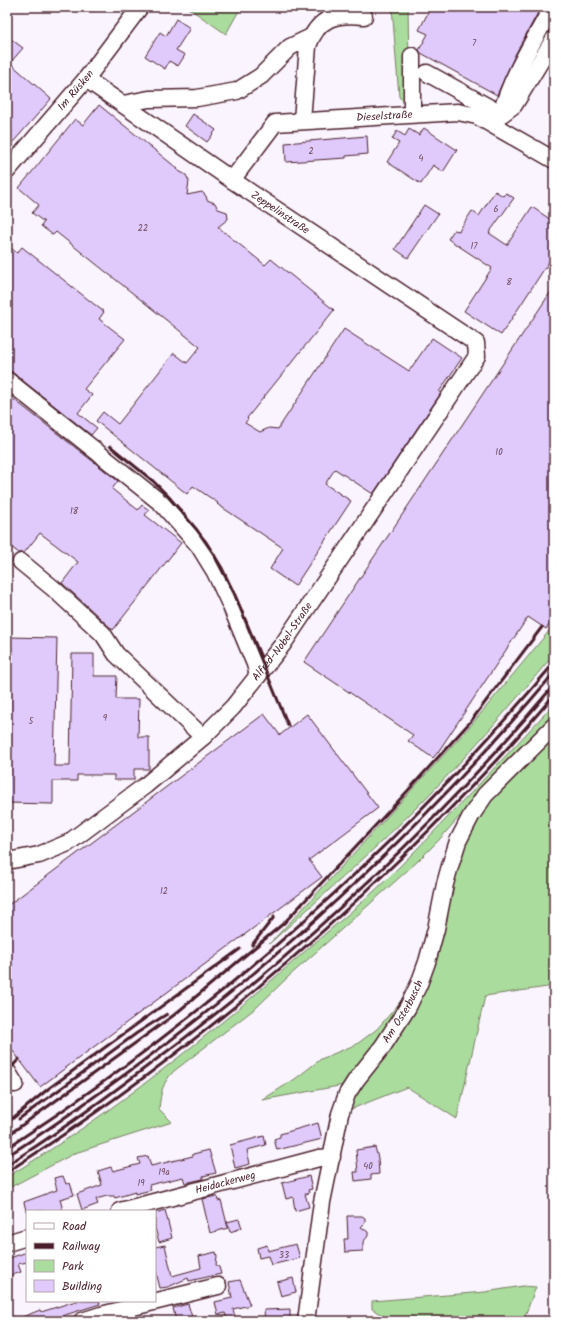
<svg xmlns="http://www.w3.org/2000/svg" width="561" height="1328" font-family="Kalam,sans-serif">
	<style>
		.green { fill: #aadc9d; stroke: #7a7e64 }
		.building { fill: #dfcafb; stroke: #4a1f2b }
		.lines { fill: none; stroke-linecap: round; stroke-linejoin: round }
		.minor-casing { stroke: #4a1f2b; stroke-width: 19 }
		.minor { stroke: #fff; stroke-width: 16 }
		.rail { stroke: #4a1f2b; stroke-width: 3 }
		.labels { text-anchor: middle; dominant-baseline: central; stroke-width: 3.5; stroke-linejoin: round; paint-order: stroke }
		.number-label { font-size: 9px; fill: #6f4a5f }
		.street-label { font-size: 11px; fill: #4a1f2b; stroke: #fff }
	</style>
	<rect width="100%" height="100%" fill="#f9f4fe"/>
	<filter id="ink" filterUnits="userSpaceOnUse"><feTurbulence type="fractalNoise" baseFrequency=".025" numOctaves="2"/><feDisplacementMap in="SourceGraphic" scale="8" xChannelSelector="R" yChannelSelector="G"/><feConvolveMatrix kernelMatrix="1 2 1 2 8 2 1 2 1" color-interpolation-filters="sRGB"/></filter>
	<g filter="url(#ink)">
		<g class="green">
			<polygon points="187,7 241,7 226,34"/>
			<polygon points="392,7 408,7 409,66 406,98 403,101 399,97"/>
			<path d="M554,625V654C510,707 465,759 416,808C369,855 319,899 269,944L311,900L472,724Z"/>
			<path d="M554,704V986L485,996L457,1119L407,1087L346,1111L344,1085L262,1100L295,1079L321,1059L357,1044L377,1029L397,1006L412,984L422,960L462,816L459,817L438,841L418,861L287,978L257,1007L174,1071C162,1083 161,1092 159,1109L172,1122L75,1153L7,1189V1177C113,1113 210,1035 303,953C330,929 359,906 385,881C443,824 498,764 554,704Z"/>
			<polygon points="523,1286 536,1287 523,1321 391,1321 372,1309 372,1301 485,1292"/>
		</g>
		<g class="building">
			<polygon points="431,7 541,7 515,55 497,95 421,53 419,50 428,34 419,30"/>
			<polygon points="176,19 190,28 176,50 185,55 178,66 169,61 165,69 145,56 160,32 166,36"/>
			<polygon points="7,36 23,48 10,63 51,99 7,149"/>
			<polygon points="99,105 178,169 177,170 186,175 189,181 187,195 202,192 206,196 207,200 215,203 218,209 227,212 228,219 218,227 265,265 271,259 334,310 247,418 248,419 245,423 260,432 269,428 278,429 344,329 409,371 432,338 462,358 439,392 441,393 373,494 335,469 325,484 351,501 295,586 270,569 283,548 217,504 218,503 193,486 187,494 96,421 103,412 118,424 174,353 187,363 200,347 56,232 53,235 41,226 44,222 32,213 39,205 19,188 75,119 83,125"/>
			<polygon points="193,114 216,130 207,142 185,126"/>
			<polygon points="424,128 457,150 443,172 433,165 421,184 387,162 399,143 392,139 397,131 405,136 409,129 419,135"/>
			<polygon points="367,136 368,154 346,156 346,158 286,162 285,143"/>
			<polygon points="495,191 503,196 506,193 514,198 489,233 507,245 532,207 554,222 554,254 501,335 464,311 492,268 448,239 454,230 459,231 472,211 479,216"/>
			<polygon points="424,205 438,214 408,258 395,249"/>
			<polygon points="7,245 17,253 22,247 104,312 99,319 125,339 84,389 92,395 78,413 97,428 91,435 7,368"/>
			<polygon points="554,287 554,619 546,629 528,617 438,752 433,758 408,741 413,735 304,662"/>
			<polygon points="7,394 118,481 112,489 138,510 142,505 149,510 145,515 181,543 113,630 62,583 78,562 40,533 24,553 19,553 7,544"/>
			<polygon points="7,637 57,638 54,766 70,766 72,654 94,654 94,676 117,676 116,699 139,699 138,737 149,737 149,769 134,769 134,780 114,780 114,775 77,775 77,781 53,781 53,804 7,803"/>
			<polygon points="264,714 280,735 307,714 378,808 309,860 322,877 40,1087 7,1043 7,906"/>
			<polygon points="318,1123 322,1139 277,1150 274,1139 280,1137 280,1134"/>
			<polygon points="264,1136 266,1145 247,1150 250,1164 235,1168 230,1145"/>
			<polygon points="375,1147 378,1158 379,1174 371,1175 371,1179 355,1181 354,1172 358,1172 356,1150"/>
			<polygon points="209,1150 216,1173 203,1176 203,1179 185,1183 183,1177 149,1185 151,1190 135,1194 135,1192 115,1198 114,1196 107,1196 96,1199 98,1204 82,1210 77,1194 102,1185 98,1171 111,1167 113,1171 140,1164 138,1158 148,1156 151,1166 193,1156 193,1154"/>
			<polygon points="63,1176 66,1184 70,1183 74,1195 60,1199 63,1211 26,1211 24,1202 57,1190 54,1178"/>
			<polygon points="309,1176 312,1189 308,1190 309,1193 305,1194 309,1207 295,1211 293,1197 286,1199 282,1183"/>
			<polygon points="217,1196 218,1201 221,1200 228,1228 210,1233 202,1199"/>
			<polygon points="165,1210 172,1238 159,1242 155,1228 155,1213"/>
			<polygon points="347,1216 362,1216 365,1218 365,1223 361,1227 368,1232 368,1236 363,1242 363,1251 345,1252 344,1239 348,1239"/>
			<polygon points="239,1219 242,1228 230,1232 227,1222"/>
			<polygon points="296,1244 300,1258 271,1265 268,1256 259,1258 257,1248 267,1245 268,1251"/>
			<polygon points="165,1245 172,1276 201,1268 199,1256 216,1252 217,1256 216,1265 219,1267 221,1274 189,1281 188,1278 168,1287 160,1288 155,1268 155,1247"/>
			<polygon points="27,1252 27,1262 18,1264 21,1272 7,1277 7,1259"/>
			<polygon points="293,1278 296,1292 281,1296 277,1282"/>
			<polygon points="240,1280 250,1305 233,1309 236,1321 228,1321 225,1313 218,1315 215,1302 232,1298 229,1282"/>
			<polygon points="76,1301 99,1301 100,1304 46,1321 13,1321 40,1310 41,1312"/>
			<polygon points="188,1304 192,1317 176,1321 173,1308"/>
			<polygon points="290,1309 290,1321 265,1321 264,1310"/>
		</g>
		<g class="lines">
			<defs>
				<g id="minor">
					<path d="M427,73L501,114C511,76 534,41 552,7"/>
					<polyline points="123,104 149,99 197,98 237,91 261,76 290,47 311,37"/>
					<polyline points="412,114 412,56"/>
					<polyline points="502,114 514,105 554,39"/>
					<path d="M302,120L308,46C318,17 336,13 364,16"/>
					<path id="s1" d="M7,171L86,79L140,7"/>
					<path id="s2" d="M232,180L275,123L458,112L477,116L554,160"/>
					<polyline points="7,380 161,503 199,546 215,572 230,604 255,664 258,676"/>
					<polyline points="21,562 54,589 103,634 116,654 203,737"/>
					<path id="s3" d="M7,861L39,855L68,843L146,785L203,737L233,707L283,644L477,356L476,343L232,180L86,79"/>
					<polyline points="7,1071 15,1084"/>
					<path id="s4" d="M120,1211L319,1158L332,1157"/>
					<polyline points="7,1243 27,1237"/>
					<polyline points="82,1321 101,1315 218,1286"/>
					<path id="s5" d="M306,1321L322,1202L340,1114L347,1094L356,1080L383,1046L408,1007L419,984L427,962L436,929L445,884L450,866L458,841L471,816L485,795L554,726"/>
				</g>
			</defs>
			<use href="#minor" class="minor-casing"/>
			<use href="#minor" class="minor"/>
			<g class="rail">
				<polyline points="110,446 153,481 169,497 197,530 213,553 234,593 288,725"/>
				<polyline points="252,945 274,917"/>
				<polyline points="7,1072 19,1059"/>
				<polyline points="19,1119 137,1033 167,1014"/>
				<polyline points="7,1123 48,1089 240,949"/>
				<polyline points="7,1136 174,1015 284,923 403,796 471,721 542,627"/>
				<path d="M7,1148C212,1014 396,851 554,663"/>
				<path d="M7,1156C50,1129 90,1100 131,1070C287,955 429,821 554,673"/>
				<path d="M7,1165C55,1135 100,1102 145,1068C295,957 434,828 554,685"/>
				<path d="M7,1172C149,1081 281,975 401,858C454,806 506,752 554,695"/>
			</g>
		</g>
	</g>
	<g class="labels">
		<g class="number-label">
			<text x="474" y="43">7</text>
			<text x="311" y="151">2</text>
			<text x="421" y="158">4</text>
			<text x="496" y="209">6</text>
			<text x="143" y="228">22</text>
			<text x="474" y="246">17</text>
			<text x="509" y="282">8</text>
			<text x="499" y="452">10</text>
			<text x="74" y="511">18</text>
			<text x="105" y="718">9</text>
			<text x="31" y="721">5</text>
			<text x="164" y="891">12</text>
			<text x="368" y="1166">40</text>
			<text x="164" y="1172">19a</text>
			<text x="141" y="1183">19</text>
			<text x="284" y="1255">33</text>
		</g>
		<g class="street-label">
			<text stroke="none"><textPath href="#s1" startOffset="106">Im Rüsken</textPath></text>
			<text stroke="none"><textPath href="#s2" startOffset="181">Dieselstraße</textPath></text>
			<text transform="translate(280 213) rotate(34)">Zeppelinstraße</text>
			<text stroke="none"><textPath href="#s3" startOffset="360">Alfred-Nobel-Straße</textPath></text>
			<text stroke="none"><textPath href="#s5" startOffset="331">Am Osterbusch</textPath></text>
			<text stroke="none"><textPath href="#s4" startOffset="109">Heidackerweg</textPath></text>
		</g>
	</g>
	<rect width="561" height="1328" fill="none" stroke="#fff" stroke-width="24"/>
	<rect x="12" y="12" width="537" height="1304" fill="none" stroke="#4a1f2b" stroke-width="1.5" filter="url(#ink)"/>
	<rect x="26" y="1210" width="130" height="92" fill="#ffffff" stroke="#b7a5aa"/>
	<rect x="34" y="1223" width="20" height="6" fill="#ffffff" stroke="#b7a5aa"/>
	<text x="62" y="1230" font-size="12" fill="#4a1f2b">Road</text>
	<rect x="34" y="1243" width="20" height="6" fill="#4a1f2b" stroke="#b7a5aa"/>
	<text x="62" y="1250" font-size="12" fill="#4a1f2b">Railway</text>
	<rect x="34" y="1260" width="20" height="12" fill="#aadc9d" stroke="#b7a5aa"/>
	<text x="62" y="1270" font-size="12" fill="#4a1f2b">Park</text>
	<rect x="34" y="1280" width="20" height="12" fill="#dfcafb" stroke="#b7a5aa"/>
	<text x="62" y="1290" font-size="12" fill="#4a1f2b">Building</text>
</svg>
